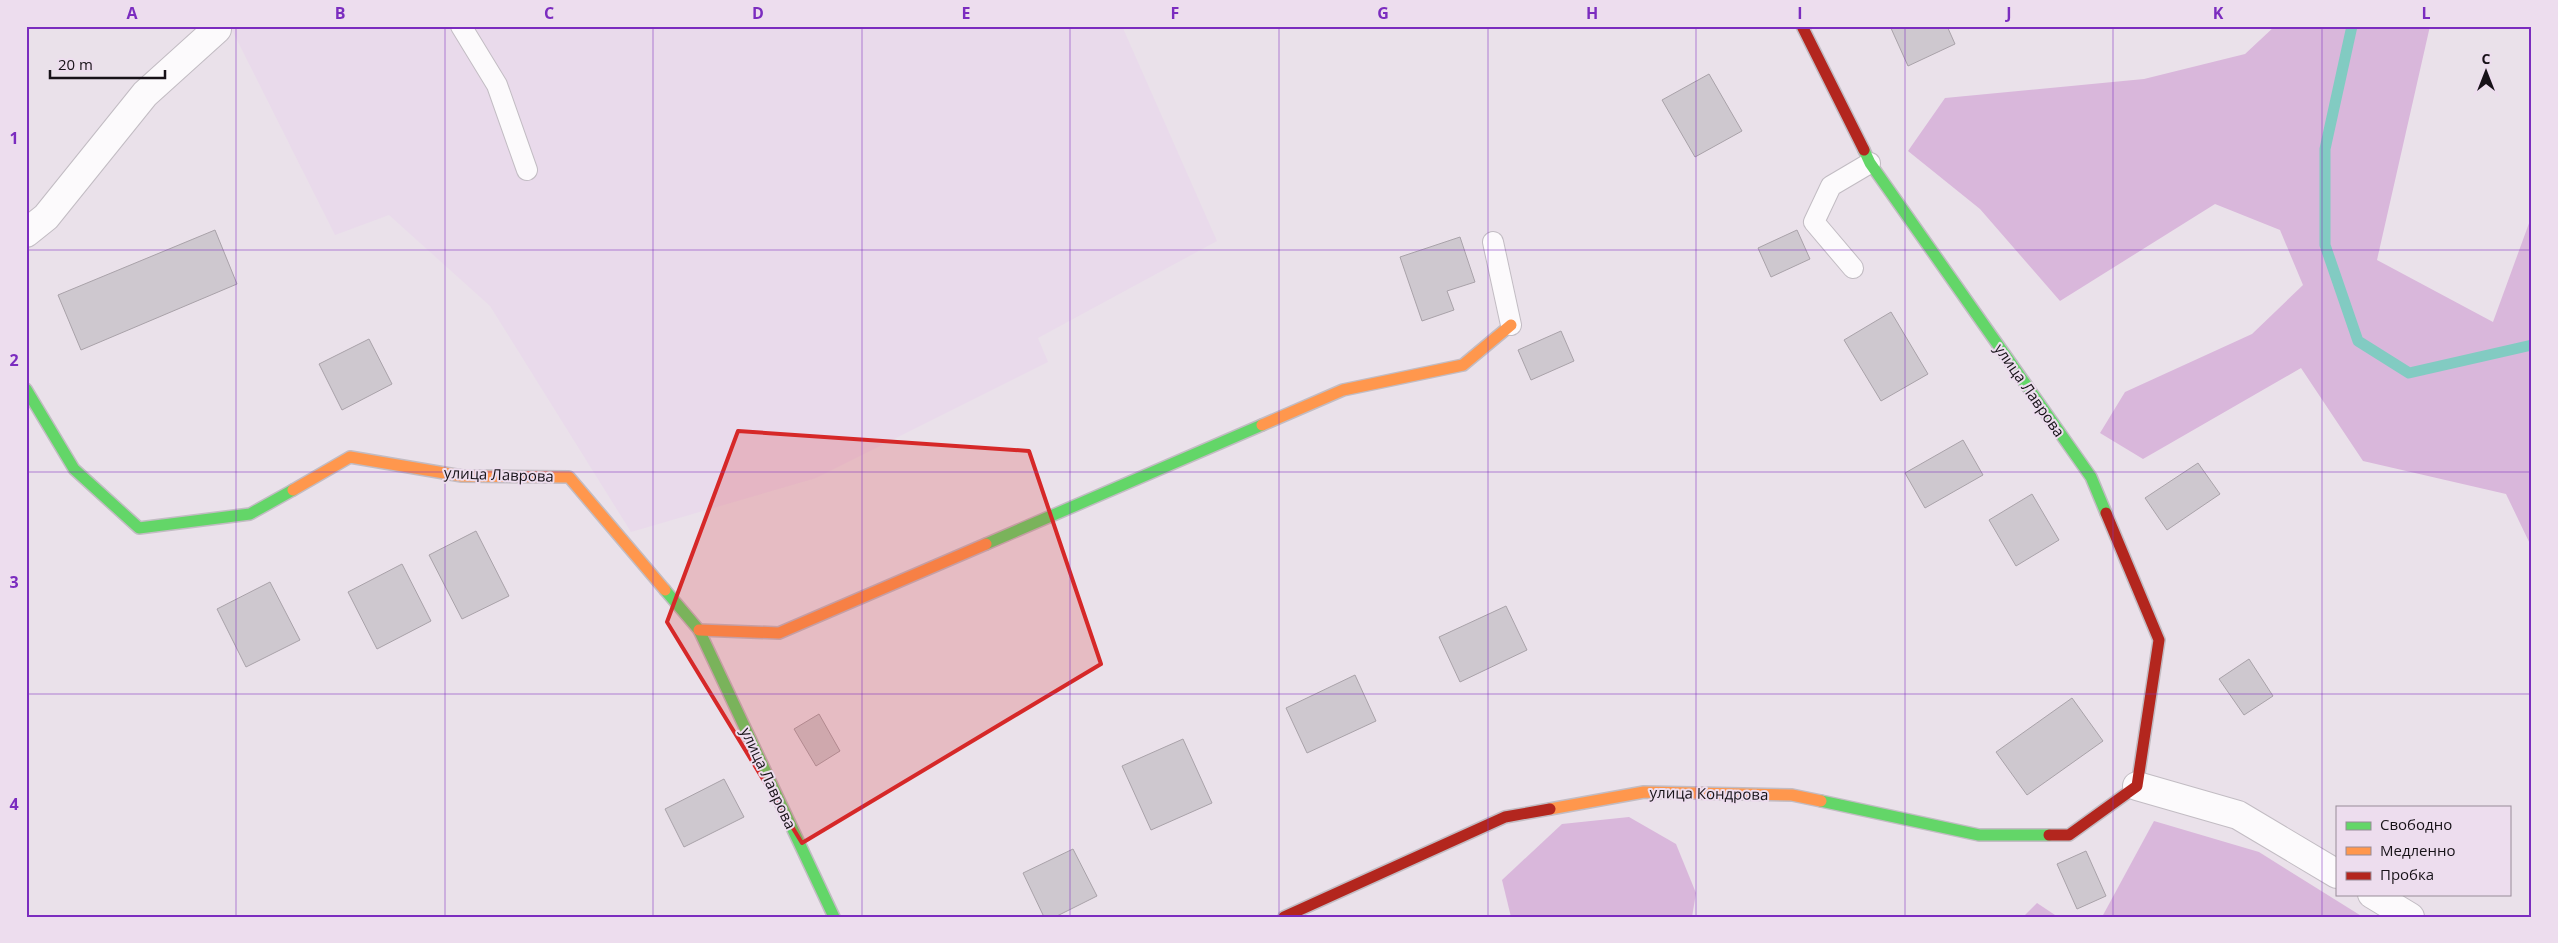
<svg xmlns="http://www.w3.org/2000/svg" width="2558" height="943" font-family="'Open Sans',sans-serif">
	<style>
		.built { fill: #e9daeb }
		.forest { fill: #d9b7db }
		.lines { fill: none; stroke-linecap: round; stroke-linejoin: round }
		.stream { stroke: #82cbc2; stroke-width: 11 }
		.building { fill: #cec8cf; stroke: #a9a2a9 }
		.lane-casing { stroke: #c2bcc3; stroke-width: 22 }
		.street-casing { stroke: #c2bcc3; stroke-width: 30 }
		.fast-casing { stroke: #c2bcc3; stroke-width: 14 }
		.slow-casing { stroke: #c2bcc3; stroke-width: 14 }
		.jam-casing { stroke: #c2bcc3; stroke-width: 14 }
		.lane { stroke: #fcfafc; stroke-width: 20 }
		.street { stroke: #fcfafc; stroke-width: 28 }
		.fast { stroke: #63d668; stroke-width: 11 }
		.slow { stroke: #ff974d; stroke-width: 11 }
		.jam { stroke: #b3261e; stroke-width: 11 }
		.marked { fill: #d62828; fill-opacity: 0.2; stroke: #d62828; stroke-width: 4; stroke-linejoin: round }
		.grid { fill: none; stroke: #7b2cbf; stroke-width: 1; stroke-opacity: 0.55 }
		.labels { text-anchor: middle; dominant-baseline: central; stroke-width: 4; stroke-linejoin: round; paint-order: stroke }
		.street-label { font-size: 15px; fill: #171218; stroke: #edddee }
		.neatline { fill: none; stroke: #7b2cbf; stroke-width: 2 }
		.grid-label { font-size: 16px; text-anchor: middle; font-weight: bold; fill: #7b2cbf }
	</style>
	<rect width="100%" height="100%" fill="#eae1ea"/>
	<polygon class="built" points="230,26 1122,26 1217,241 1038,338 1048,362 816,478 631,532 490,306 389,215 335,235"/>
	<g class="forest">
		<polygon points="2275,26 2430,26 2377,260 2493,322 2532,215 2532,548 2506,494 2363,461 2301,368 2143,459 2100,433 2125,392 2252,334 2303,285 2280,230 2215,204 2060,301 1980,209 1908,151 1945,98 2144,79 2245,54"/>
		<polygon points="1629,817 1676,844 1696,893 1692,917 1511,917 1502,880 1562,824"/>
		<polygon points="2154,821 2259,852 2363,917 2102,917"/>
		<polygon points="2037,903 2058,917 2023,917"/>
	</g>
	<g class="lines">
		<polyline class="stream" points="2352,26 2325,149 2325,245 2358,341 2409,373 2532,345"/>
	</g>
	<g class="building">
		<polygon points="1890,26 1947,26 1955,44 1908,66"/>
		<polygon points="1709,74 1742,131 1695,157 1662,100"/>
		<polygon points="215,230 237,284 81,350 58,295"/>
		<polygon points="1797,230 1810,259 1771,277 1758,248"/>
		<polygon points="1460,237 1475,282 1447,291 1454,310 1422,321 1400,257"/>
		<polygon points="1891,312 1928,374 1881,401 1844,340"/>
		<polygon points="1561,331 1574,361 1531,380 1518,350"/>
		<polygon points="369,339 392,384 342,410 319,364"/>
		<polygon points="1963,440 1983,475 1925,508 1905,473"/>
		<polygon points="2198,463 2220,494 2167,530 2145,498"/>
		<polygon points="2032,494 2059,540 2016,566 1989,520"/>
		<polygon points="476,531 509,596 462,619 429,555"/>
		<polygon points="402,564 431,621 377,649 348,592"/>
		<polygon points="270,582 300,640 246,667 217,609"/>
		<polygon points="1506,606 1527,650 1460,682 1439,637"/>
		<polygon points="2249,659 2273,696 2244,715 2219,679"/>
		<polygon points="1355,675 1376,721 1307,753 1286,708"/>
		<polygon points="2072,698 2103,741 2027,795 1996,752"/>
		<polygon points="819,714 840,751 816,766 794,729"/>
		<polygon points="1183,739 1212,803 1151,830 1122,766"/>
		<polygon points="724,779 744,817 684,847 665,809"/>
		<polygon points="1073,849 1097,896 1055,917 1044,917 1023,873"/>
		<polygon points="2086,851 2106,896 2077,909 2057,864"/>
	</g>
	<g class="lines">
		<defs>
			<g id="lane">
				<polyline points="461,26 497,85 527,170"/>
				<polyline points="1493,242 1511,325"/>
				<polyline points="1853,268 1814,222 1831,186 1870,163"/>
			</g>
			<g id="street">
				<polyline points="26,233 46,217 145,94 217,29"/>
				<polyline points="2137,786 2238,815 2337,874"/>
				<polyline points="2372,894 2410,917"/>
			</g>
			<g id="fast">
				<polyline points="1864,150 1870,163 2091,477 2106,513"/>
				<polyline points="26,389 74,469 139,528 250,514 293,490"/>
				<polyline points="986,544 1262,425"/>
				<polyline points="665,590 699,630 834,917"/>
				<polyline points="1821,801 1979,835 2049,835"/>
			</g>
			<g id="slow">
				<polyline points="1262,425 1343,390 1463,365 1511,325"/>
				<polyline points="293,490 350,457 462,476 569,477 665,590"/>
				<polyline points="699,630 779,633 986,544"/>
				<polyline points="1550,809 1644,792 1792,795 1821,801"/>
			</g>
			<g id="jam">
				<polyline points="1802,26 1864,150"/>
				<polyline points="2049,835 2069,835 2137,786 2159,640 2106,513"/>
				<polyline points="1284,917 1505,817 1550,809"/>
			</g>
		</defs>
		<use href="#lane" class="lane-casing"/>
		<use href="#street" class="street-casing"/>
		<use href="#fast" class="fast-casing"/>
		<use href="#slow" class="slow-casing"/>
		<use href="#jam" class="jam-casing"/>
		<use href="#lane" class="lane"/>
		<use href="#street" class="street"/>
		<use href="#fast" class="fast"/>
		<use href="#slow" class="slow"/>
		<use href="#jam" class="jam"/>
	</g>
	<path class="marked" d="M738,431L1029,451L1101,664L802,843L667,622Z"/>
	<path class="grid" d="M236,26V917M445,26V917M653,26V917M862,26V917M1070,26V917M1279,26V917M1488,26V917M1696,26V917M1905,26V917M2113,26V917M2322,26V917M26,250H2532M26,472H2532M26,694H2532"/>
	<g class="labels">
		<g class="street-label">
			<text transform="translate(2030 390) rotate(55)">улица Лаврова</text>
			<text transform="translate(499 474) rotate(2)">улица Лаврова</text>
			<text transform="translate(769 778) rotate(65)">улица Лаврова</text>
			<text transform="translate(1709 793) rotate(1)">улица Кондрова</text>
		</g>
	</g>
	<rect width="2558" height="943" fill="none" stroke="#edddee" stroke-width="55"/>
	<rect x="2336" y="806" width="175" height="90" fill="#edddee" stroke="#978c98"/>
	<rect x="2346" y="822" width="25" height="8" fill="#63d668" stroke="#978c98"/>
	<text x="2380" y="830" font-size="15" fill="#171218">Свободно</text>
	<rect x="2346" y="847" width="25" height="8" fill="#ff974d" stroke="#978c98"/>
	<text x="2380" y="856" font-size="15" fill="#171218">Медленно</text>
	<rect x="2346" y="872" width="25" height="8" fill="#b3261e" stroke="#978c98"/>
	<text x="2380" y="880" font-size="15" fill="#171218">Пробка</text>
	<g transform="translate(2486 72)" stroke="#edddee" stroke-width="4" paint-order="stroke">
	<path d="M0-4L9 19L0 12L-9 19Z" fill="#171218"/>
	<text y="-8" font-size="14" font-weight="bold" text-anchor="middle" fill="#171218">С</text>
	</g>
	<path d="M50 70v8h115v-8" fill="none" stroke="#171218" stroke-width="2.5"/>
	<text x="58" y="70" font-size="15" fill="#171218" stroke="#edddee" stroke-width="4" paint-order="stroke">20 m</text>
	<rect x="28" y="28" width="2502" height="888" class="neatline"/>
	<g class="grid-label">
		<text x="132" y="19">A</text>
		<text x="340" y="19">B</text>
		<text x="549" y="19">C</text>
		<text x="758" y="19">D</text>
		<text x="966" y="19">E</text>
		<text x="1175" y="19">F</text>
		<text x="1383" y="19">G</text>
		<text x="1592" y="19">H</text>
		<text x="1800" y="19">I</text>
		<text x="2009" y="19">J</text>
		<text x="2218" y="19">K</text>
		<text x="2426" y="19">L</text>
		<text x="14" y="144">1</text>
		<text x="14" y="366">2</text>
		<text x="14" y="588">3</text>
		<text x="14" y="810">4</text>
	</g>
</svg>
